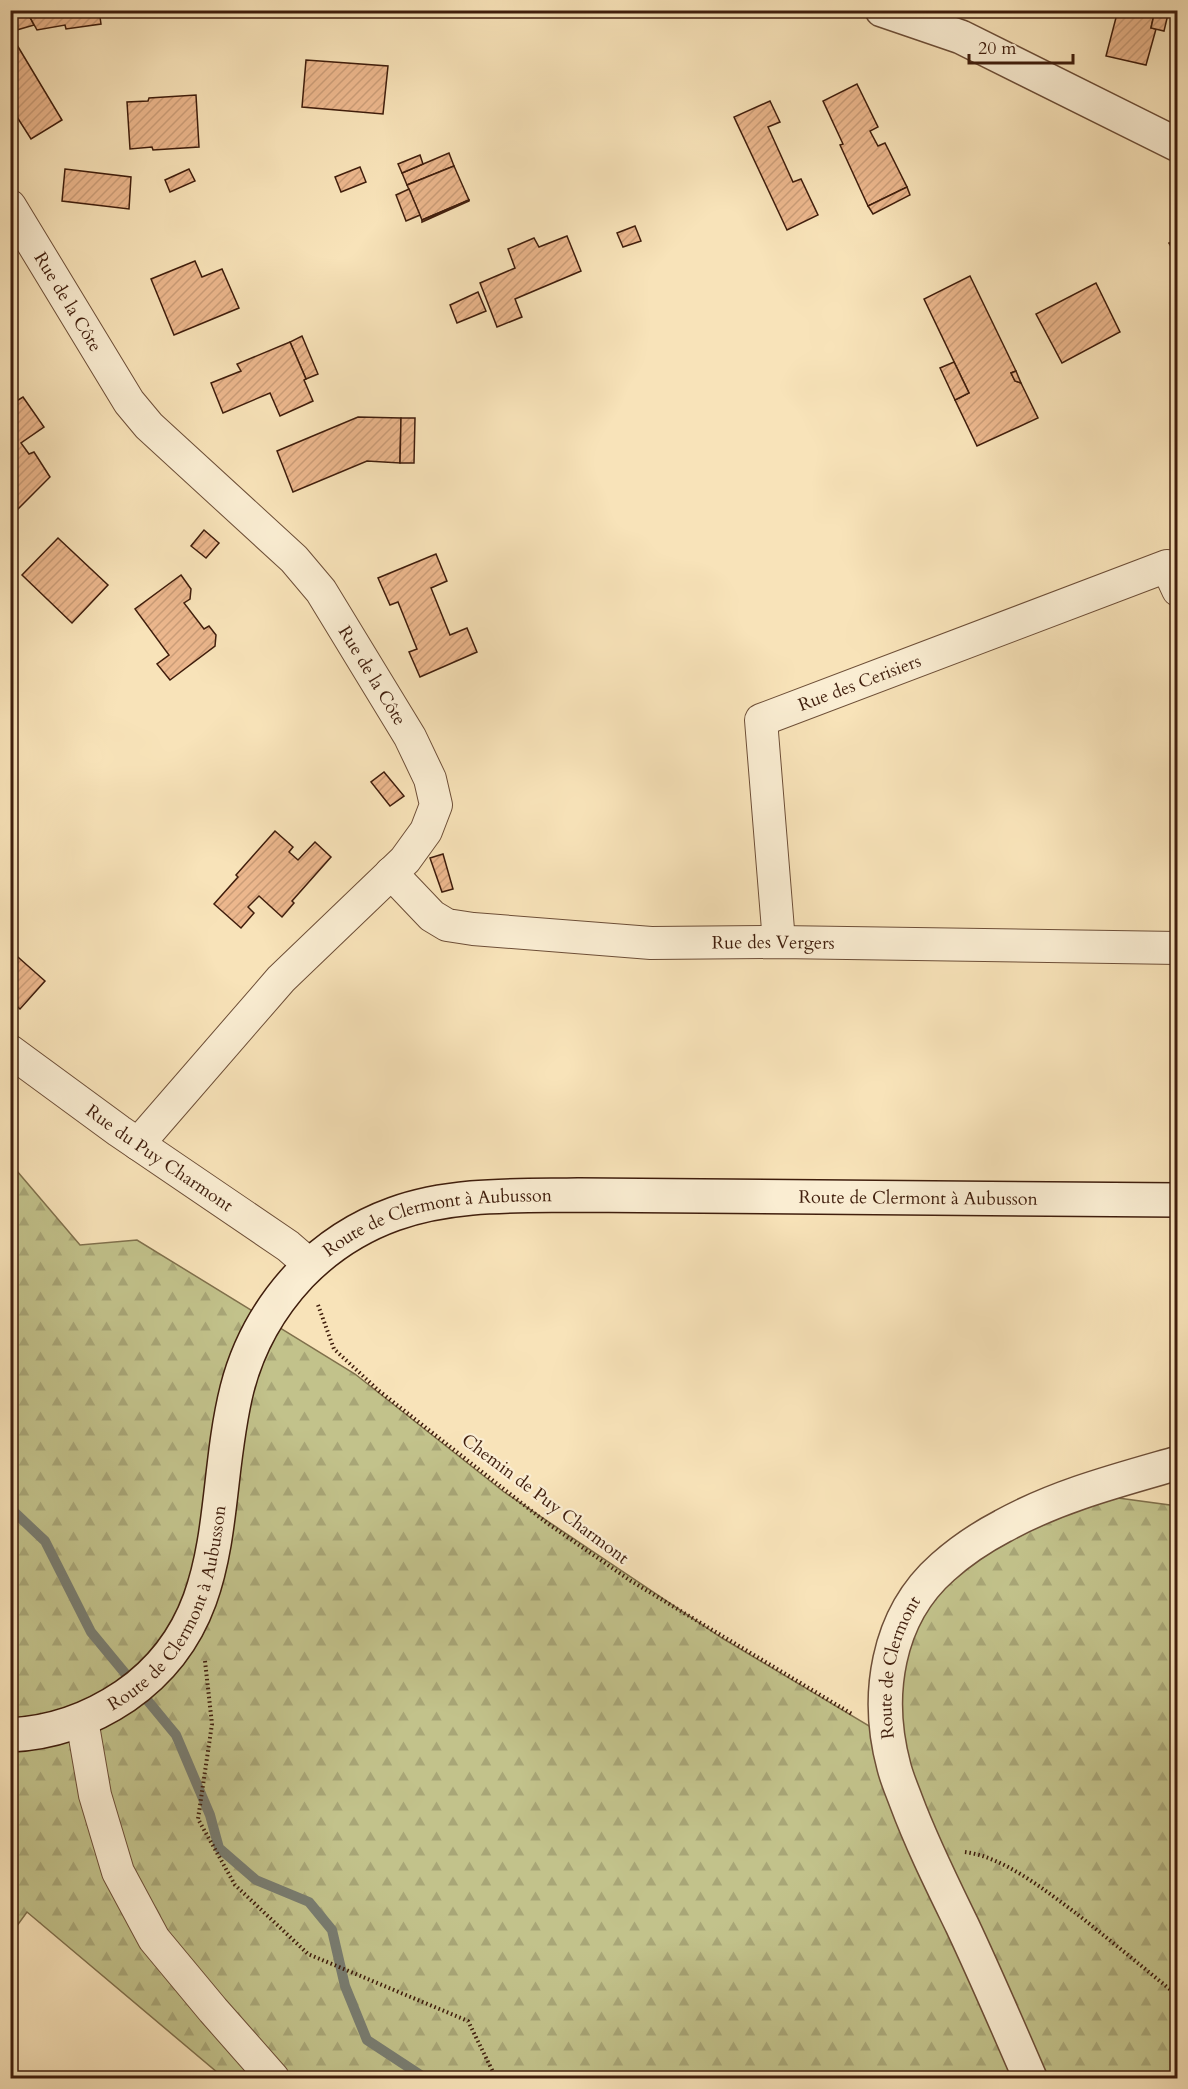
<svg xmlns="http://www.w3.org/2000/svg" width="1188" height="2089" font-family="Cardo,serif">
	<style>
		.forest { fill: url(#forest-firs); stroke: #80704c; stroke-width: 1.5 }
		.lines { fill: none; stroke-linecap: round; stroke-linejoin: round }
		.stream { stroke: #797d71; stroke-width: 10 }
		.building { fill: url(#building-hatch); stroke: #3f1d0c; stroke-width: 1.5 }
		.minor-casing { stroke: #6d4e37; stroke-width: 34 }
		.tertiary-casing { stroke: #6d4e37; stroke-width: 36 }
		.secondary-casing { stroke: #3f1d0c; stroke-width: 36 }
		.path { stroke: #3f1d0c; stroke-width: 4; stroke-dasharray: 1.5 3; stroke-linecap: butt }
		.minor { stroke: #faedd2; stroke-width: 32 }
		.tertiary { stroke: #faedd2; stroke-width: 33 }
		.secondary { stroke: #faedd2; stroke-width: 33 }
		.labels { text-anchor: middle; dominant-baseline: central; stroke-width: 4.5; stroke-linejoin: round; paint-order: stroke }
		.street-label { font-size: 18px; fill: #3f1d0c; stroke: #faedd2 }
	</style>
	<defs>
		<pattern id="forest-firs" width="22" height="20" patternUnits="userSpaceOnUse" patternTransform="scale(1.5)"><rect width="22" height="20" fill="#c2c28b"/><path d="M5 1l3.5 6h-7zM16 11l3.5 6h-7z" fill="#a8a677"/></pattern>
		<pattern id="building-hatch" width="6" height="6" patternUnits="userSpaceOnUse" patternTransform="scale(1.5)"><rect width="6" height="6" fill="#ecb78d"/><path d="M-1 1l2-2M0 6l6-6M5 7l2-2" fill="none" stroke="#cb9d78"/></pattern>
	</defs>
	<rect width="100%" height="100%" fill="#f8e3b9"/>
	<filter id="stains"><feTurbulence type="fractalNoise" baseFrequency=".00333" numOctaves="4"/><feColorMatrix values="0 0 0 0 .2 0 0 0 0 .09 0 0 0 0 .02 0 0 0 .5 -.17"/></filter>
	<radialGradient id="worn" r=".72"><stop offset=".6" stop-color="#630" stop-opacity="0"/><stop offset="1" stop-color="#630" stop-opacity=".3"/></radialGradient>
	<polygon class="forest" points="11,1164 80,1245 137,1240 355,1374 504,1492 722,1638 889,1738 888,1677 939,1565 1096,1495 1177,1506 1177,2078 224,2078 27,1912 11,1934"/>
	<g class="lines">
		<polyline class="stream" points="10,1508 45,1541 91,1632 176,1735 210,1815 219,1848 256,1880 309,1902 332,1930 345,1986 367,2040 425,2078"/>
	</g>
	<g class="building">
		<polygon points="10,10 26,10 34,25 10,32"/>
		<polygon points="26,10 99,10 101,24 66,29 65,25 37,30"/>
		<polygon points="1118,10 1155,10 1151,28 1156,29 1146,65 1106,56"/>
		<polygon points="1155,10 1169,10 1164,31 1151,28"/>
		<polygon points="17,45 62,120 31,139 10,106 10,49"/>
		<polygon points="306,60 388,66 383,114 302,107"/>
		<polygon points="857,84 878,127 870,131 878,146 885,143 907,187 868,206 840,145 843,144 823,101"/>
		<polygon points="196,95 199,147 153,150 152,147 130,149 127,102 148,101 149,98"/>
		<polygon points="770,101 780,122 768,127 793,182 801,179 818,215 787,230 734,117"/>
		<polygon points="449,153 454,166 407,185 402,173"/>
		<polygon points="420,155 423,164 402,173 398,164"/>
		<polygon points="454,166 469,200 422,220 407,185"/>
		<polygon points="360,167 366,182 341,192 335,177"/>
		<polygon points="65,169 131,177 129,209 62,201"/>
		<polygon points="189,169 195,181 170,192 165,180"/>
		<polygon points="907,187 910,195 873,214 868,206"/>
		<polygon points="409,189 420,215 406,221 396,195"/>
		<polygon points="469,200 469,201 422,222 422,220"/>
		<polygon points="635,226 641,241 623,247 617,233"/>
		<polygon points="567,236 581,271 515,299 522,317 497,327 480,283 515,268 508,249 534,238 539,247"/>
		<polygon points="1178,239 1178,259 1169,243"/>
		<polygon points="195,261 202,277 222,269 239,308 174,335 151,279"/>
		<polygon points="970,276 1016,371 1011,373 1015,381 1021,383 1038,418 977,446 955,400 969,393 924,299"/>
		<polygon points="1096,283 1120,332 1062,363 1036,314"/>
		<polygon points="478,292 486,311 457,323 450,305"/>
		<polygon points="302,336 318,374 306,379 290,342"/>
		<polygon points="290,342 306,379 304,380 313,401 280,416 270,393 223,413 211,383 241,371 237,364"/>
		<polygon points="954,362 969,393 955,400 940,368"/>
		<polygon points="1016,371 1021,383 1015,381 1011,373"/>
		<polygon points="23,397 44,427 21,443 29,454 34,452 50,477 15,512 10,506 10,405"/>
		<polygon points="358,417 401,418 400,463 367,461 293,492 277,451"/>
		<polygon points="401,418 415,418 414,463 400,463"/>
		<polygon points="204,530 219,543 206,558 191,546"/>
		<polygon points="58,538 108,585 72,623 22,575"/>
		<polygon points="436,554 447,581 431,588 450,635 467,628 477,652 420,677 409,652 417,649 398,602 390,605 378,578"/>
		<polygon points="181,575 191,589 190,599 184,603 204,629 209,626 216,635 215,646 170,680 157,664 169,655 135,609"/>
		<polygon points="384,772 404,796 390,806 371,782"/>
		<polygon points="275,831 293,847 289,852 298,860 315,842 331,857 292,901 294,903 282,917 259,896 248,907 254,913 241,928 214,904 238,877 236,875"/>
		<polygon points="443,854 453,889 442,892 430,858"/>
		<polygon points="10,950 45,981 20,1009 10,1000"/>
	</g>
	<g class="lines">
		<defs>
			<g id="minor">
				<path id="s1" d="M10,206L129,402L149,426L294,559L321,591L410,737L430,779L436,805L426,831L405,860L281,979L138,1144"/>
				<path id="s2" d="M391,873L432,916L447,925L473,929L651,943L779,942L1178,948"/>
				<path id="s3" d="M779,942L761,720L1167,566L1178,590"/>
				<path id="s4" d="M10,1051L119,1131L288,1246L310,1265"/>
				<polyline points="82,1720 95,1795 118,1872 154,1939 213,2010 273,2078"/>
			</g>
			<g id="tertiary">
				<polyline points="882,10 961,37 1178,145"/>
				<path id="s5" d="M1030,2078C1008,2027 986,1976 962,1925C942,1884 922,1844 906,1801C902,1790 897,1779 894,1767C875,1697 886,1617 943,1567C961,1551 982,1537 1003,1526C1057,1496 1119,1480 1178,1463"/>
			</g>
			<g id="secondary">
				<path id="s6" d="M10,1735C52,1733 91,1719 125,1696C235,1620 209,1501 237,1389C248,1346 270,1307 300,1275C326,1248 358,1227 394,1214C452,1193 517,1196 578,1195L1178,1200"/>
			</g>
		</defs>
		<use href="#minor" class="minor-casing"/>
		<use href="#tertiary" class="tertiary-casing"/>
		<use href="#secondary" class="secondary-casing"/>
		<g class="path">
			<polyline points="318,1305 334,1349 378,1390 547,1523 631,1581 852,1714"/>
			<polyline points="205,1661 212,1724 198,1819 235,1885 308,1954 468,2021 496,2078"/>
			<path d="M965,1852C1004,1857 1046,1891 1077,1914C1111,1941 1144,1968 1178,1996"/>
		</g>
		<use href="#minor" class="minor"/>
		<use href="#tertiary" class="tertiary"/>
		<use href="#secondary" class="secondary"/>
	</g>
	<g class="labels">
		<g class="street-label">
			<text stroke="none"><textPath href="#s1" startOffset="112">Rue de la Côte</textPath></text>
			<text stroke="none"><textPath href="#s1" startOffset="598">Rue de la Côte</textPath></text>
			<text stroke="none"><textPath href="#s3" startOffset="328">Rue des Cerisiers</textPath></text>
			<text stroke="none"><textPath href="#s2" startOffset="404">Rue des Vergers</textPath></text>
			<text stroke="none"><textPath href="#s4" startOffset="184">Rue du Puy Charmont</textPath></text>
			<text stroke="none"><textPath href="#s6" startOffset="1232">Route de Clermont à Aubusson</textPath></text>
			<text stroke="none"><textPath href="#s6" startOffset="746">Route de Clermont à Aubusson</textPath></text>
			<text transform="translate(545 1499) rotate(37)">Chemin de Puy Charmont</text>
			<text stroke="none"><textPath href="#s6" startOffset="224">Route de Clermont à Aubusson</textPath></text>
			<text stroke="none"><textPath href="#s5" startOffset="442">Route de Clermont</textPath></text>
		</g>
	</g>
	<rect width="1188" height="2089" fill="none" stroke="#f8e3b9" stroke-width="36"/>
	<rect x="12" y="12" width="1164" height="2065" fill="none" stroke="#3f1d0c" stroke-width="3"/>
	<rect x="18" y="18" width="1152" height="2053" fill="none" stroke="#3f1d0c" stroke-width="1.5"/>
	<path d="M969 54v9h104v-9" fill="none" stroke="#3f1d0c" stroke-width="3"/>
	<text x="978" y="54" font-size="18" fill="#3f1d0c" stroke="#faedd2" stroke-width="4.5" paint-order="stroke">20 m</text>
	<rect width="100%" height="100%" filter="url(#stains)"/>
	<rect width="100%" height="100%" fill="url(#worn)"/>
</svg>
